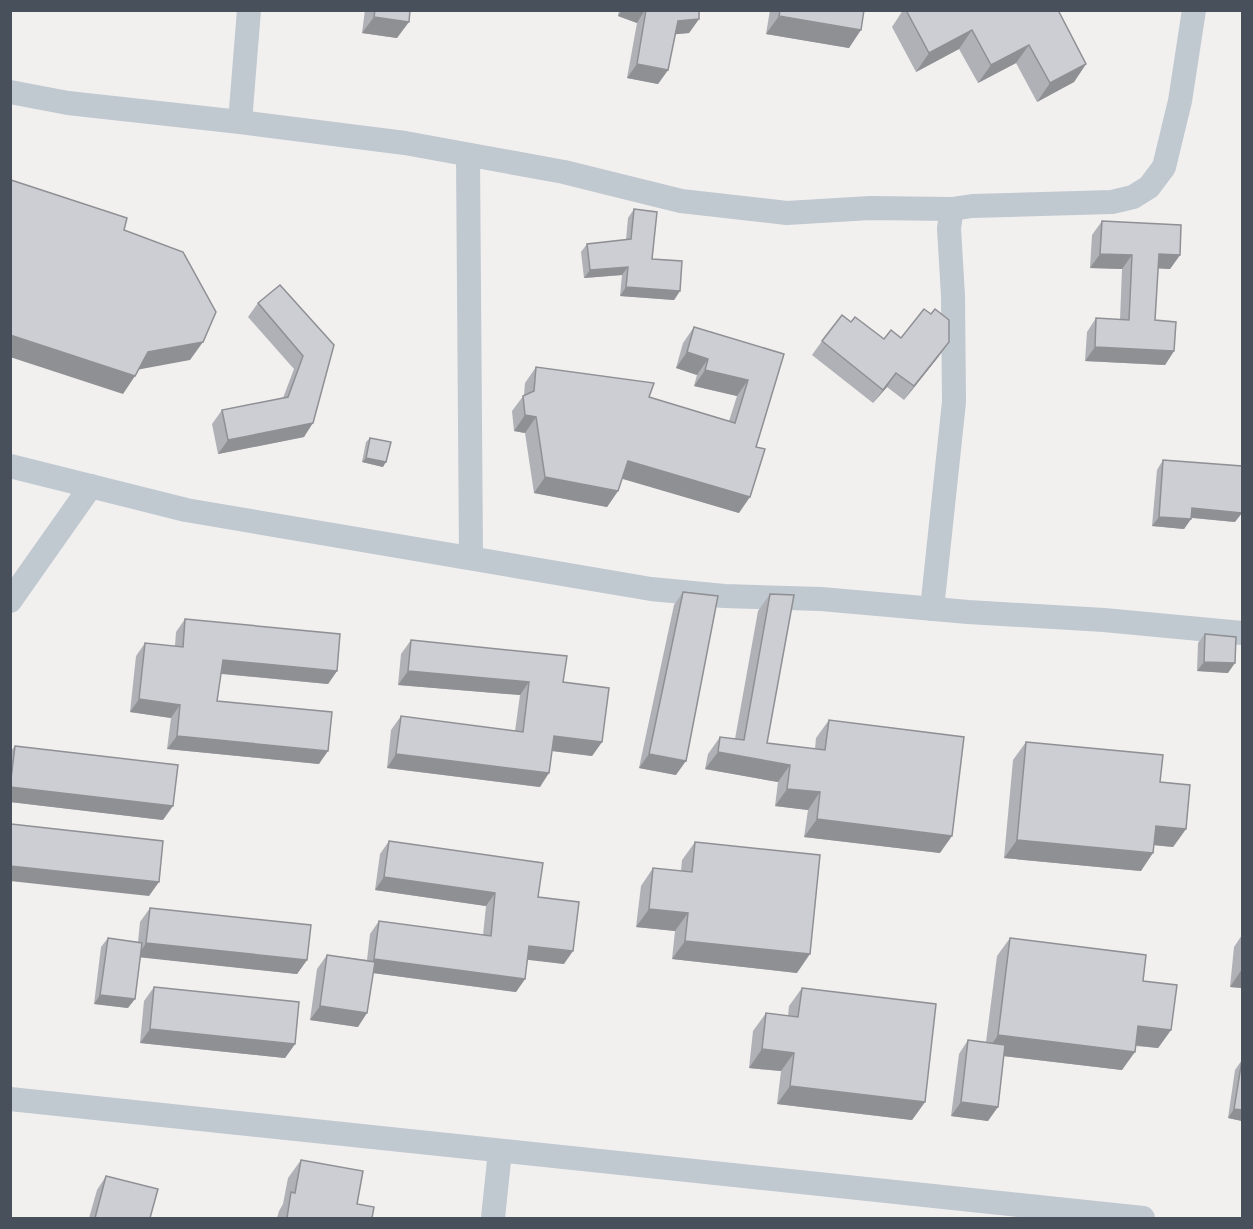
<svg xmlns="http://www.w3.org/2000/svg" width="1253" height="1229" font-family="'Open Sans',sans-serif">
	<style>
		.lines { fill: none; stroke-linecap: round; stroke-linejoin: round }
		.minor { stroke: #c0c8d0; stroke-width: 24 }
		.wall { fill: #afb1b6 }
		.shaded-wall { fill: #8f9094 }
		.building { fill: #ccced4; stroke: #8f9094; stroke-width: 1.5 }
	</style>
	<rect width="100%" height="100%" fill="#f2efef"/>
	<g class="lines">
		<g class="minor">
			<polyline points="10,92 68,103 240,122 405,143 564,172 681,201 787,213 870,208 952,209 972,206 1112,202 1133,197 1149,187 1164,167 1180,101 1194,10"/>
			<polyline points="240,122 249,10"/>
			<polyline points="468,155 471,557"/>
			<polyline points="10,466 186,510 651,589 724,596 821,599 968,612 1104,620 1242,633"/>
			<polyline points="10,601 91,486"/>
			<polyline points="932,609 954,402 953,296 949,228 952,209"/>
			<polyline points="10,1099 1143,1218"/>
			<polyline points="493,1218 500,1151"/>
		</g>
	</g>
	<g class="wall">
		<polygon points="365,10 410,10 397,38 362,33"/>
		<polygon points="619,10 699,10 699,19 689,33 675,34 668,70 658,84 627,78 637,23 618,16"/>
		<polygon points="770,10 864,10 849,48 766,34"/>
		<polygon points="903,10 1058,10 1086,64 1074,82 1037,102 1016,63 978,83 959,49 916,72 892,27"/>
		<polygon points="634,209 652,259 680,291 674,300 620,296 622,275 584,278 581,252 587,244 626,240 628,218"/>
		<polygon points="1102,221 1180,255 1170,269 1158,268 1155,320 1174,351 1165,365 1085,361 1087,332 1096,318 1120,320 1122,269 1090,268 1092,235"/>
		<polygon points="258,303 334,345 304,437 218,454 212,424 222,410 283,398 294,369 248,317"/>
		<polygon points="851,322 884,339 901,338 939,356 904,400 887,387 873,403 812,355 822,341"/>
		<polygon points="694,327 784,354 756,447 739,513 622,478 618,491 607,507 534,493 525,433 514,431 512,411 524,395 525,383 536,367 649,397 729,421 737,396 694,386 697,375 676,368 683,343"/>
		<polygon points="370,438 383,467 362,462 366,442"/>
		<polygon points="1163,460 1235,522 1191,518 1191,519 1184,529 1152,526 1157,470"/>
		<polygon points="683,592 676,775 639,768 674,605"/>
		<polygon points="770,594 767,743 815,749 816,738 829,720 940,853 804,837 808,810 775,806 778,782 705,769 708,754 720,737 735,739 758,611"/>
		<polygon points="185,619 337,671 328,684 221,674 217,701 319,764 167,749 171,718 130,712 136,656 145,643 175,646 176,632"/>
		<polygon points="1205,634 1228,673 1197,671 1198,643"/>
		<polygon points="411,640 563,682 602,742 592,756 552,751 540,787 387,768 391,730 401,716 515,731 520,695 398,685 401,654"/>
		<polygon points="1026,742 1160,782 1186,829 1173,847 1154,845 1141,871 1004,858 1013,760"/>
		<polygon points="15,746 163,820 10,802 10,752"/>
		<polygon points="389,841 538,897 564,964 527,959 525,979 516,992 373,973 358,1027 310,1020 317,969 327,955 367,960 370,934 379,921 483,935 486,906 375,890 380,854"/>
		<polygon points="695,842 797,973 672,959 675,931 636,927 641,886 653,868 681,871 682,860"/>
		<polygon points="150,908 307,960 297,974 141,957 128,1008 94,1004 101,947 108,938 138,942 140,922"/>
		<polygon points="1242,935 1242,988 1230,987 1234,947"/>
		<polygon points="1010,938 1143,981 1171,1030 1158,1048 1135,1046 1122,1070 1004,1056 988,1121 951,1116 959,1054 968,1040 986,1042 997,956"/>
		<polygon points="154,987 295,1044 285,1058 140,1043 144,1001"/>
		<polygon points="802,988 925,1102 912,1120 777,1104 781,1071 749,1068 753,1031 766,1013 788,1016 789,1006"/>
		<polygon points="1242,1060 1242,1121 1228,1118 1235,1070"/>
		<polygon points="301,1160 357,1204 372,1218 277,1218 279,1211 283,1204 288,1178"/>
		<polygon points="106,1176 150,1218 89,1218 97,1190"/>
	</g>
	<g class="shaded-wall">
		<polygon points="622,10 645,10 637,23 618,16"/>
		<polygon points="779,16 861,30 849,48 766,34"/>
		<polygon points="374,17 409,22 397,38 362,33"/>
		<polygon points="699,19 689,33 668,35 678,21"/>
		<polygon points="972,30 959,49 916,72 929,53"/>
		<polygon points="1029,45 1016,63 978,83 991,65"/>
		<polygon points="637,64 668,70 658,84 627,78"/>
		<polygon points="1086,64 1074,82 1037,102 1050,83"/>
		<polygon points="1100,254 1132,255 1122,269 1090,268"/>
		<polygon points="1159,254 1180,255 1170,269 1149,268"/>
		<polygon points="628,267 622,275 584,278 590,270"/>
		<polygon points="626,287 680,291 674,300 620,296"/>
		<polygon points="10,335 135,376 123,394 10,357"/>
		<polygon points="203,342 190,360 136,370 148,352"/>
		<polygon points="949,342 939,356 904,400 914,386"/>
		<polygon points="1095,347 1174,351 1165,365 1085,361"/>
		<polygon points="687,352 708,359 697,375 676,368"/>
		<polygon points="705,370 748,380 737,396 694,386"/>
		<polygon points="896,373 887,387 873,403 883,390"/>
		<polygon points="525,415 536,417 525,433 514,431"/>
		<polygon points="313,423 304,437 218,454 228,440"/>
		<polygon points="366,458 386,462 383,467 362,462"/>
		<polygon points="628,461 750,497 739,513 616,477"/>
		<polygon points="545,477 618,491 607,507 534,493"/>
		<polygon points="1192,508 1242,513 1235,522 1185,517"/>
		<polygon points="1159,517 1191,519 1184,529 1152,526"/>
		<polygon points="223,660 337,671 328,684 214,673"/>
		<polygon points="1204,662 1235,663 1228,673 1197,671"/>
		<polygon points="408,671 529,682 520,695 398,685"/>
		<polygon points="139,699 180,705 171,718 130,712"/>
		<polygon points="177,736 328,751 319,764 167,749"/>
		<polygon points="554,736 602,742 592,756 544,750"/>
		<polygon points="718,752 790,765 778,782 705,769"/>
		<polygon points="396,754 549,773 540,787 387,768"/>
		<polygon points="649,754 686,761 676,775 639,768"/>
		<polygon points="10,787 173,806 163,820 10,802"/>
		<polygon points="787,789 820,792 808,810 775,806"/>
		<polygon points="817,819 952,836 940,853 804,837"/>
		<polygon points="1156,826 1186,829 1173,847 1143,844"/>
		<polygon points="1017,840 1153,853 1141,871 1004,858"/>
		<polygon points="10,866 159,882 149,896 10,881"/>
		<polygon points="384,877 495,893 486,906 375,890"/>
		<polygon points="649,909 688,913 675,931 636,927"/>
		<polygon points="685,941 810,954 797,973 672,959"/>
		<polygon points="146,943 307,960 297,974 137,957"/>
		<polygon points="529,946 573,951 564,964 520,959"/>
		<polygon points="374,959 525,979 516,992 365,972"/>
		<polygon points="1242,969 1242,988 1230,987"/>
		<polygon points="100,995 135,999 128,1008 94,1004"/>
		<polygon points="320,1006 367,1013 358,1027 310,1020"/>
		<polygon points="1138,1026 1171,1030 1158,1048 1125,1044"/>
		<polygon points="150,1029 295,1044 285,1058 140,1043"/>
		<polygon points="998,1035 1135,1052 1122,1070 985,1054"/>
		<polygon points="762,1049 794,1053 781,1071 749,1068"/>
		<polygon points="790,1086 925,1102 912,1120 777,1104"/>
		<polygon points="961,1102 998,1107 988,1121 951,1116"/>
		<polygon points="1234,1109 1242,1110 1242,1121 1228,1118"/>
	</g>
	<g class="building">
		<polygon points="375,10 410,10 409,22 374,17"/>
		<polygon points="646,10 699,10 699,19 678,21 668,70 637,64"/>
		<polygon points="780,10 864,10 861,30 779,16"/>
		<polygon points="906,10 1058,10 1086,64 1050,83 1029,45 991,65 972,30 929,53"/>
		<polygon points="11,180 127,218 124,230 183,252 216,312 203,342 148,352 135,376 10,335"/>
		<polygon points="634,209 657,212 652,259 682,261 680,291 626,287 628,267 590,270 587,244 631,239"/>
		<polygon points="1102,221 1181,225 1180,255 1159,254 1155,320 1176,322 1174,351 1095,347 1096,318 1129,320 1132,255 1100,254"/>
		<polygon points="280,285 334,345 313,423 228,440 222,410 288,397 303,356 258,303"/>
		<polygon points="924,309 931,314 935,309 949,320 949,342 914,386 896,373 883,390 822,341 842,315 851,322 855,317 884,339 891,330 901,338"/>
		<polygon points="694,327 784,354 756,447 765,449 750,497 628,461 618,491 545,477 536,417 525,415 523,396 534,391 536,367 654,383 649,397 735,423 748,380 705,370 708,359 687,352"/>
		<polygon points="370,438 391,442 386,462 366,458"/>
		<polygon points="1163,460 1242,466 1242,513 1192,508 1191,519 1159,517"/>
		<polygon points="683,592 718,596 686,761 649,754"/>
		<polygon points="770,594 794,595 767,743 825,750 829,720 964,737 952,836 817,819 820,792 787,789 790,765 718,752 720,737 744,740"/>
		<polygon points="185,619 340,634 337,671 223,660 217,701 332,712 328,751 177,736 180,705 139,699 145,643 183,647"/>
		<polygon points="1205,634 1236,637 1235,663 1204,662"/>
		<polygon points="411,640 567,656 563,682 609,688 602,742 554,736 549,773 396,754 401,716 523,732 529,682 408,671"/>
		<polygon points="1026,742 1163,755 1160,782 1190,785 1186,829 1156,826 1153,853 1017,840"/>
		<polygon points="15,746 178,765 173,806 10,787"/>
		<polygon points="11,824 163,841 159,882 10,866"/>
		<polygon points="389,841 543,863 538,897 579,902 573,951 529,946 525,979 374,959 379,921 491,936 495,893 384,877"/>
		<polygon points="695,842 820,855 810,954 685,941 688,913 649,909 653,868 692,872"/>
		<polygon points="150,908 311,925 307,960 146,943"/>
		<polygon points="108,938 142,943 135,999 100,995"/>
		<polygon points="1010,938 1146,955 1143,981 1177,985 1171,1030 1138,1026 1135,1052 998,1035"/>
		<polygon points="327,955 375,962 367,1013 320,1006"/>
		<polygon points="154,987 299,1002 295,1044 150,1029"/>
		<polygon points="802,988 936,1004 925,1102 790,1086 794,1053 762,1049 766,1013 798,1017"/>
		<polygon points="968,1040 1005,1045 998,1107 961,1102"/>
		<polygon points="1242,1060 1242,1110 1234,1109"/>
		<polygon points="301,1160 363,1171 357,1204 374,1207 372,1218 287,1218 291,1192 295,1193"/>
		<polygon points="106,1176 158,1189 150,1218 95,1218"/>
	</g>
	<rect width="1253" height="1229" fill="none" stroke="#48505c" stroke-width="24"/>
</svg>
